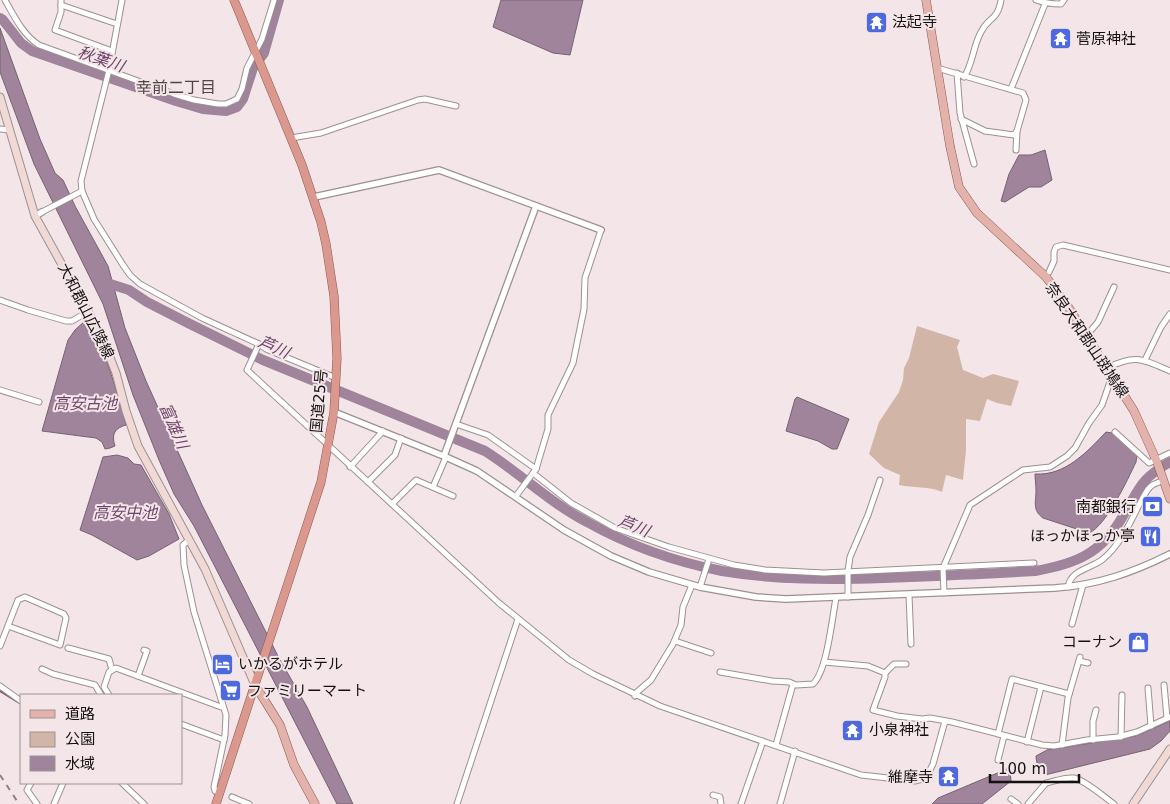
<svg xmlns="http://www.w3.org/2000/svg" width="1170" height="804" font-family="'DejaVu Sans','Noto Sans JP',sans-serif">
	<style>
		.green { fill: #d1b5a7 }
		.water { fill: #9f849c; stroke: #766272 }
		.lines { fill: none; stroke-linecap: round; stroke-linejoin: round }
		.stream { stroke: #766272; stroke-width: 2 }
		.river { stroke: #9f849c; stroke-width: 10 }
		.minor-casing { stroke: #9d9091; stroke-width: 7 }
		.tertiary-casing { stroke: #9d9091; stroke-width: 8 }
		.secondary-casing { stroke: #9d9091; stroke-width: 9 }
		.primary-casing { stroke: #8f5850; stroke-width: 9 }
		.trunk-casing { stroke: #8f5850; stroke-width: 9 }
		.minor { stroke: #fff; stroke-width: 5 }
		.tertiary { stroke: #fff; stroke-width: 5.5 }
		.secondary { stroke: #f1d9d5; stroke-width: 7 }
		.primary { stroke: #e3b2aa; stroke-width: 8 }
		.trunk { stroke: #da988e; stroke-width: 8 }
		.rail { stroke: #8b8283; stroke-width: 2; stroke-dasharray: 6 6; stroke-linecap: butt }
		.labels { text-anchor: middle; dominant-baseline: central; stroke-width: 4; stroke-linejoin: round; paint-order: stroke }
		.poi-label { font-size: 15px; fill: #151111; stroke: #f4e6e8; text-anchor: start }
		.street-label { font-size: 15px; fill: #151111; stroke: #f4e6e8 }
		.water-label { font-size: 16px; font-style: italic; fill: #6e466b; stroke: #f4e6e8 }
		.neighbourhood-label { font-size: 16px; fill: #514647; stroke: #f4e6e8 }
	</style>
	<rect width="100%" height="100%" fill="#f4e6e8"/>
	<path class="green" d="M917,326L960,340L957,347L963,370L983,378L993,374L1019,381L1011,406L997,403L987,399L980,421L966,419V450L963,480L946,475L942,492C929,486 913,488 899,485L900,475L884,468L869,454L879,422L899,392L903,380L904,368L909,358Z"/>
	<g class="water">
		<polygon points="501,0 583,0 570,55 553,53 493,27"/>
		<polygon points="0,28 40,139 55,173 63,180 75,206 108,266 125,328 146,381 202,505 279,658 307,707 353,804 337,804 194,526 174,494 159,460 133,395 103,304 34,164 0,72"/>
		<polygon points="1045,150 1052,180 1041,187 1029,187 1005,202 1001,201 1009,174 1019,155 1031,155"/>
		<path d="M87,319C106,352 116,388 126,425C115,428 111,434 115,446L110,448L105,449L102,442L96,438L42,431L68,340L75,330Z"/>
		<polygon points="797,397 849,419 837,449 832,449 818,441 786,431 795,399"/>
		<path d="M1106,432L1112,433L1137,455L1136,462C1128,479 1106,526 1089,533L1043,518C1032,510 1036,502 1036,491C1036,485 1035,479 1035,474C1065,476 1087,452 1106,432Z"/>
		<polygon points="117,455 128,458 134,464 141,465 169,514 179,539 149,556 137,560 92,535 80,530 103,457"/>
		<path d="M1170,721V731L1161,741L1150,749L1045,775C1039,770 1036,763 1036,756L1047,750L1136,736Z"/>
		<polygon points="1007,769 1010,771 1011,781 982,804 932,804 938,798"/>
	</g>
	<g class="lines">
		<polyline class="stream" points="0,691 21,704"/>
		<g class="river">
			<polyline points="0,18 3,20 21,43 32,51 176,101 203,109 226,111 237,107 243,99 253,68 264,53 279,0"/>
			<path d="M101,281L129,290L147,302L188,323L263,360L485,451C520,473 550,503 587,522C628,545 676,562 722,571C776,580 830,580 884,578C935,576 985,574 1035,571C1076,564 1102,553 1123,516C1140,488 1140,479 1170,462"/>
		</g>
		<defs>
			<g id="minor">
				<path d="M5,0C14,16 23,35 39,45L174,94L194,100L218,104H226L237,99L242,89L247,68L262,39L274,0"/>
				<polyline points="61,0 61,12 55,30 112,51"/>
				<polyline points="122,0 109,70 81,181 82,191 94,219 123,265 130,275 140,284 202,318 259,344 266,349 336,378"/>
				<path d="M1036,0C1044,3 1052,4 1061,4L1064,0"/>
				<polyline points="61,5 117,24"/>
				<polyline points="937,68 1023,93 1026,100 1017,131 1016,150"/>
				<polyline points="957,73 960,113 974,164"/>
				<path d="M964,77C973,64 973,46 981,32C989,16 997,22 1001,0"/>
				<polyline points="1011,89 1045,4"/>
				<polyline points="961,119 985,131 1014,135 1017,131"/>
				<polyline points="0,129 10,130"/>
				<polyline points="291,138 321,133 418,100 425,99 456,106"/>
				<polyline points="42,212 82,191"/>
				<polyline points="1049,272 1054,261 1054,252 1056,247 1063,245 1170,270"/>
				<polyline points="0,300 28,310 66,321 72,321 89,311"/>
				<polyline points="1087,335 1098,322 1114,287"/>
				<polyline points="259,344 247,370 499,603 569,660 593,674 660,706 861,775 915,781 926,778 933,764 945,721"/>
				<polyline points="1145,360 1161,327 1170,314"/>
				<path d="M1107,368C1136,354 1142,359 1170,371"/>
				<polyline points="0,390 39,402"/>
				<polyline points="456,424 488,435 536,469"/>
				<polyline points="1115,432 1149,463 1170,453"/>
				<polyline points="350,467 383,431"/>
				<polyline points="533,473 571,503 615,528 669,547 734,565 765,570 824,573 1034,563"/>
				<polyline points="368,482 395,455 401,438"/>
				<polyline points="433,487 446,457"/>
				<polyline points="516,496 536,469 548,429 548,415 573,363 584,309 585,278 601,230"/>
				<polyline points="392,504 416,480 453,496"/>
				<polyline points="189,540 183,545 184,565 194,612 226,715 225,735 214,787 215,791 219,793"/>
				<polyline points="700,587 709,559"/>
				<path d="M1068,587C1071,569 1091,569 1103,559C1119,546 1129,525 1138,507C1142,500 1145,492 1150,487C1154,483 1160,482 1164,480"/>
				<polyline points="944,593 943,568 970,505 1023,470 1050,467 1067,456 1075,448 1089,423 1102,405 1112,376"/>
				<polyline points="909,595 911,644"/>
				<polyline points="848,597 848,571 850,557 868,515 880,480"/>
				<polyline points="1072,624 1083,585"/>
				<polyline points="675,641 711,653"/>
				<polyline points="0,646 18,600 25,597 64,614 66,618 60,645 8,626"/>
				<polyline points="68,648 109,659 112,670"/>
				<polyline points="1079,661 1088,663"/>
				<polyline points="824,662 868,666 885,673 885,677 873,710 897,716 922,719 930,718 952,722 1042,745 1054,746 1087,740 1118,737 1137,732 1170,717"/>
				<polyline points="42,669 53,674 95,685 101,695"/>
				<path d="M720,672L772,681L789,682L796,685L813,684C827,671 832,619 836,598"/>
				<polyline points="885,673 894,664 906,664"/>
				<polyline points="138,676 147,651 144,650"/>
				<polyline points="1164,685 1167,718"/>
				<polyline points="0,686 21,701"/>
				<polyline points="1148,688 1151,726"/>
				<polyline points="109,695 104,687 109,672 116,668 221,707"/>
				<polyline points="635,696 637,692 651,680 673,644 681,625 683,607 692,585"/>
				<polyline points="181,724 224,740"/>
				<polyline points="998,734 1012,679 1069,694"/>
				<polyline points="1121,737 1122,695"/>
				<polyline points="1093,740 1093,721 1096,710"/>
				<polyline points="1027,742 1041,687"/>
				<polyline points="776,745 793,684"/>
				<polyline points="1062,745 1068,698 1080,657"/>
				<polyline points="998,760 1004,736"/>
				<polyline points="31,783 27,790 37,804"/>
				<polyline points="122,783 144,804"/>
				<polyline points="713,795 720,797 721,804"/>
				<polyline points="232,797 249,804"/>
				<polyline points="1011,799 1018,804"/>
				<polyline points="54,804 63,783"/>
				<polyline points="457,804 518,619"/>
				<polyline points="741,804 763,741"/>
				<polyline points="780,804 795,751"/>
				<path d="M1028,804L1046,783C1055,781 1065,777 1074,778C1085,780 1104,797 1114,804"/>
			</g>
			<g id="tertiary">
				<polyline points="314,197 439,170 601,230"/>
				<polyline points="35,216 42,212"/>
				<path d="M334,412L446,457L477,471L564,530L611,556L649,572L700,587L756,597L786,599L1055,588C1097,585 1132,573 1170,554"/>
				<polyline points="444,456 536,206"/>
			</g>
			<g id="secondary">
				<polyline points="0,97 35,216 102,337 116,373 126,411 138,446 205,569 255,685"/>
				<polyline points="1133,804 1170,749"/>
			</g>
			<g id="primary">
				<polyline points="926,0 950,146 959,187 977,213 1046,277 1065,302 1134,411 1157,462 1170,499"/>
				<polyline points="255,685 280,725 294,765 315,804"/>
			</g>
			<polyline id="trunk" points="216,804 321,482 334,412 337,358 334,296 326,244 321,222 302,165 234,0"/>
		</defs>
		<use href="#minor" class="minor-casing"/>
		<use href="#tertiary" class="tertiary-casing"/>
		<use href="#secondary" class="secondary-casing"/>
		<use href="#primary" class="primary-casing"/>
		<use href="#trunk" class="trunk-casing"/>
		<use href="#minor" class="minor"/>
		<use href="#tertiary" class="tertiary"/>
		<use href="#secondary" class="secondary"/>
		<use href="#primary" class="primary"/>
		<use href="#trunk" class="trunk"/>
		<polyline class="rail" points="0,775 19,804"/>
	</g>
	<defs>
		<symbol id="temple-square" viewBox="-11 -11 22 22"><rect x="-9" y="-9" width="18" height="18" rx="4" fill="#4e68dd" stroke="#f4e6e8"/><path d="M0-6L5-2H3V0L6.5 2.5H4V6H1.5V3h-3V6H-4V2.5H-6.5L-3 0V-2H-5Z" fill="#fff"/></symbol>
		<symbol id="bank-square" viewBox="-11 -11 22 22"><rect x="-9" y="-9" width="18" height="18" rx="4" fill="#4e68dd" stroke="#f4e6e8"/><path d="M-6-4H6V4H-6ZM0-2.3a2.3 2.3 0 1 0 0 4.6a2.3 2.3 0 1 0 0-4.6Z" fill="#fff"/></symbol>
		<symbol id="restaurant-square" viewBox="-11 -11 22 22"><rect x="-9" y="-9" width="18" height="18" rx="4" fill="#4e68dd" stroke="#f4e6e8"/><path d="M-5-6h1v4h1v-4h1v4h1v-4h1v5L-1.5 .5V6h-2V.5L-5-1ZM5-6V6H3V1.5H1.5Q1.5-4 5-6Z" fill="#fff"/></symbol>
		<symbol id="shop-square" viewBox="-11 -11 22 22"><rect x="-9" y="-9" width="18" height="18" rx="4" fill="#4e68dd" stroke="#f4e6e8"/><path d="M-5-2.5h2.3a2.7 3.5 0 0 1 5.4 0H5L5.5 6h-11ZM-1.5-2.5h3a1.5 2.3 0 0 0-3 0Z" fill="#fff"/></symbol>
		<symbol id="hotel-square" viewBox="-11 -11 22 22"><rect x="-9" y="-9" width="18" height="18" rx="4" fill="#4e68dd" stroke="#f4e6e8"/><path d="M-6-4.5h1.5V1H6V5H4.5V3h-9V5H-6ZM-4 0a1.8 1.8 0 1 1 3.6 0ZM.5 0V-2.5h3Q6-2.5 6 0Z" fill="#fff"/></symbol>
		<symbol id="supermarket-square" viewBox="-11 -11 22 22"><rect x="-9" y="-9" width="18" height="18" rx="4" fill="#4e68dd" stroke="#f4e6e8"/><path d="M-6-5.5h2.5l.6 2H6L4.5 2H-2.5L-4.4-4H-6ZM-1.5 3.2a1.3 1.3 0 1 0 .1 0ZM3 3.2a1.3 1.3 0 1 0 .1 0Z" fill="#fff"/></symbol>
	</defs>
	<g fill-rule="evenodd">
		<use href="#temple-square" x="864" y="10" width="25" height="25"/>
		<use href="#temple-square" x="1048" y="26" width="25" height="25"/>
		<use href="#bank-square" x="1140" y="494" width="25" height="25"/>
		<use href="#restaurant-square" x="1138" y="524" width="25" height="25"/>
		<use href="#shop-square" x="1126" y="630" width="25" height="25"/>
		<use href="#hotel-square" x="210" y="652" width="25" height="25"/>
		<use href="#supermarket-square" x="218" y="678" width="25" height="25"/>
		<use href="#temple-square" x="840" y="718" width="25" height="25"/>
		<use href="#temple-square" x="936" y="764" width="25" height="25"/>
	</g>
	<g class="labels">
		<g class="poi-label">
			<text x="892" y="22">法起寺</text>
			<text x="1076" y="39">菅原神社</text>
			<text x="1136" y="507" text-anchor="end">南都銀行</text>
			<text x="1135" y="536" text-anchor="end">ほっかほっか亭</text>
			<text x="1122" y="642" text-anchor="end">コーナン</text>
			<text x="238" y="664">いかるがホテル</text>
			<text x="247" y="691">ファミリーマート</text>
			<text x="869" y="730">小泉神社</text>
			<text x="933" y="777" text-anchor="end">維摩寺</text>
		</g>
		<g class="street-label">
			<text transform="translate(86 311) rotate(63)">大和郡山広陵線</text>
			<text transform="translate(1087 340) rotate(56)">奈良大和郡山斑鳩線</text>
			<text transform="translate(319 401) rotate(-85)">国道25号</text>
		</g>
		<g class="water-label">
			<text transform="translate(101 59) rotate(19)">秋葉川</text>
			<text transform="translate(274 347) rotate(24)">芦川</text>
			<text x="85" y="403">高安古池</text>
			<text transform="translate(174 426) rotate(66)">富雄川</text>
			<text x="125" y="512">高安中池</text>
			<text transform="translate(634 526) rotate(22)">芦川</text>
		</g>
		<g class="neighbourhood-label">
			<text x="176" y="87">幸前二丁目</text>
		</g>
	</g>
	<rect x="20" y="694" width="162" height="90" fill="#f4e6e8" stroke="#9b9192"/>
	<rect x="30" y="710" width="25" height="8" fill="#e3b2aa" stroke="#9b9192"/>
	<text x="65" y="719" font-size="15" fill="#151111">道路</text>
	<rect x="30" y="732" width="25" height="15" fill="#d1b5a7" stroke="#9b9192"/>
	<text x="65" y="744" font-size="15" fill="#151111">公園</text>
	<rect x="30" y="756" width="25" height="15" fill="#9f849c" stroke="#9b9192"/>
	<text x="65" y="769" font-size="15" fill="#151111">水域</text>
	<path d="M990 774v8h89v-8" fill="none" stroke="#151111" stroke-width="2.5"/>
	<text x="998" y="774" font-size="15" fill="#151111" stroke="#f4e6e8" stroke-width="4" paint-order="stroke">100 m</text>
</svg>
